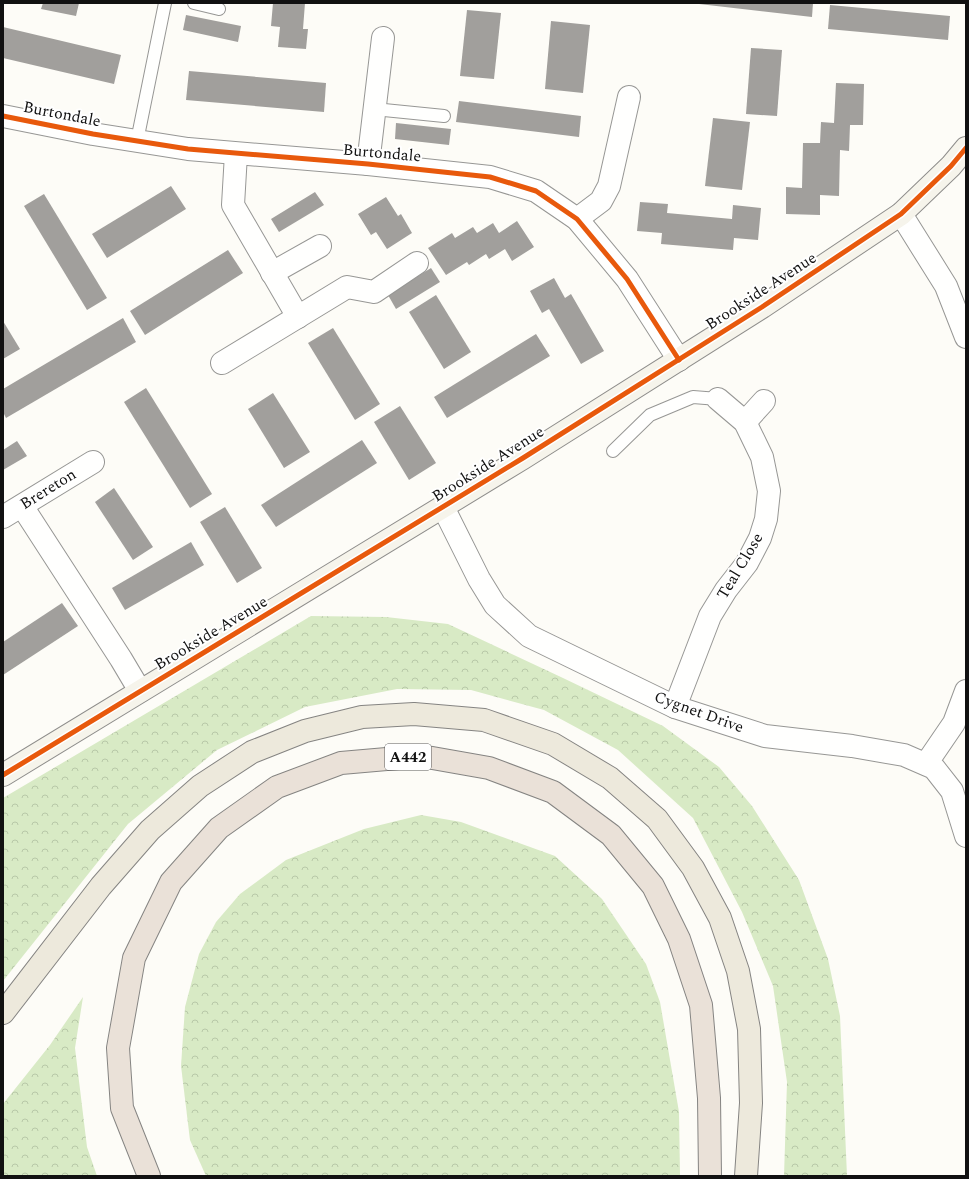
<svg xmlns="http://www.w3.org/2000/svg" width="969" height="1179" font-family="Spectral,serif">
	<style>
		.forest { fill: url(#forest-crowns) }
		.building { fill: #a19f9c }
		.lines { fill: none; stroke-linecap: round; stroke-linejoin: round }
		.lane-casing { stroke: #979795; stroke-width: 14 }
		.street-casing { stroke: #979795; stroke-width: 24 }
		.secondary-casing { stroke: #8e8d8b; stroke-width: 24 }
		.primary-casing { stroke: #858482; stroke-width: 24 }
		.highway-casing { stroke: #858482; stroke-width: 24 }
		.lane { stroke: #fffffe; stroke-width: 12 }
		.street { stroke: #fffffe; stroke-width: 22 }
		.secondary { stroke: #f6f4eb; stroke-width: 22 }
		.primary { stroke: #ede9dc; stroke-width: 22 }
		.highway { stroke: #eae1d8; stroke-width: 22 }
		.cycleway-casing { stroke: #fff; stroke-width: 8 }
		.cycleway { stroke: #e8590c; stroke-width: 5 }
		.labels { text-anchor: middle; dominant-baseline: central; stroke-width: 4; stroke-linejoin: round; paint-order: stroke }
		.shield { fill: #fff; stroke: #585858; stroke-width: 1 }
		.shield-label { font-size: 15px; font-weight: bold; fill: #111 }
		.street-label { font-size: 16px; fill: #111; stroke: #fff }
	</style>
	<defs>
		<pattern id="forest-crowns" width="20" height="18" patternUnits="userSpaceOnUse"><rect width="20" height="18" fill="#d8eac5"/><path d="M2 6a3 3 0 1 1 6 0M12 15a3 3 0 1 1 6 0" fill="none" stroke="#b8c8a8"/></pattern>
	</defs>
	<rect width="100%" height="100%" fill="#fdfcf7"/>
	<g class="forest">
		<polygon points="311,616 386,617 448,624 563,678 663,726 719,767 752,806 799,880 828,959 840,1016 847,1176 784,1176 787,1082 773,986 742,912 693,818 618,750 544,710 471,690 397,689 305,707 217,750 128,824 3,981 3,798"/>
		<polygon points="421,815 461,822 555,856 602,899 646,964 660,1002 679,1112 680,1176 206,1176 190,1140 181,1066 185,1007 199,954 216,922 240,894 286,860 364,829"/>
		<polygon points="83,997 75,1048 87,1147 97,1176 3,1176 3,1104 50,1045"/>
	</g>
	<g class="building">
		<polygon points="43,3 79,3 76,16 41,9"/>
		<polygon points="273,3 305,3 303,29 308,29 306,49 278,47 280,27 271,26"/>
		<polygon points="699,3 813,3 812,17 699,4"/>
		<polygon points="830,5 950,16 948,40 828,29"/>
		<polygon points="467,10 501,13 494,79 460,76"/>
		<polygon points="186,15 241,26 238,42 183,30"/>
		<polygon points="551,21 590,25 583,93 545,89"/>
		<polygon points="3,27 121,55 114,84 3,58"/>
		<polygon points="751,48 782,50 777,116 746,114"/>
		<polygon points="189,71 326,83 324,112 186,100"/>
		<polygon points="836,83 864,84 863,125 850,125 849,151 840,150 839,196 820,195 820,215 786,214 786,187 802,188 803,143 820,143 821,122 834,123"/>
		<polygon points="459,101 581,116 579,137 456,122"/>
		<polygon points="713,118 750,122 742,190 705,186"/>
		<polygon points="396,123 451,129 449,145 395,139"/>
		<polygon points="171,186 186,209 107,258 92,234"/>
		<polygon points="315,192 324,205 279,232 271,219"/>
		<polygon points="44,194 107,298 87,310 24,206"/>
		<polygon points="386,197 398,216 401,214 412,233 387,249 376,232 371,235 358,214"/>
		<polygon points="640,202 668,204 667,213 732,219 733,205 761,208 758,240 734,238 733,250 661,244 662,233 637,231"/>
		<polygon points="517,221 534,247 512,261 505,249 489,259 486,254 469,265 467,262 446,275 428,248 452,233 455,238 473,227 477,233 493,223 499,233"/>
		<polygon points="228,250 243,273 145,335 130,311"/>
		<polygon points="431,268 440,282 396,309 388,295"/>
		<polygon points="554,278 565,298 571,294 604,351 581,364 549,309 542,313 530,291"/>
		<polygon points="436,295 471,352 444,369 409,312"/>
		<polygon points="123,318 136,342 6,418 3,412 3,389"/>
		<polygon points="3,321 20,349 3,359"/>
		<polygon points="333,328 380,404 355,420 308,343"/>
		<polygon points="536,334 550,356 447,418 434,397"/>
		<polygon points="146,388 212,494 190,508 124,402"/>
		<polygon points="273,393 310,452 284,468 248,409"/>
		<polygon points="400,406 436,463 409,480 374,422"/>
		<polygon points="362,440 377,463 276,527 261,505"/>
		<polygon points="17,441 27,456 3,470 3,450"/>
		<polygon points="114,488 153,547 133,560 95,502"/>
		<polygon points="225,507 262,568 237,583 200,522"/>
		<polygon points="191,542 204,565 125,610 112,588"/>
		<polygon points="62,603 78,626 3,675 3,642"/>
	</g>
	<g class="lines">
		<defs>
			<g id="lane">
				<polyline points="194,3 219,9"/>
				<polyline points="374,109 444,116"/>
				<polyline points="137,141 165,3"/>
				<polyline points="613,451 650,415 693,397 718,399"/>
			</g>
			<g id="street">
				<polyline points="3,116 93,134 188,149 368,164 490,177 536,191 577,219 627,279 679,360"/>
				<polyline points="236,154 233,205 298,317"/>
				<polyline points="368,164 383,38"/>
				<polyline points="901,214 946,286 966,337"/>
				<polyline points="577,219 601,201 609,186 629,97"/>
				<polyline points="272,273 320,246"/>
				<polyline points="222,363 347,287 374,292 417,263"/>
				<polyline points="745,422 764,401"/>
				<polyline points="22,506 121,659 140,691"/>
				<polyline points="443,507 479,579 495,605 529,636 675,707 765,736 852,746 904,755 934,768 952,791 966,836"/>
				<polyline points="3,517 93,462"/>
				<polyline points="675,707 710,616 726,590 747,563 760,538 766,519 769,491 762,457 745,422 718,399"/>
				<polyline points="926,764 954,723 966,691"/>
			</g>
			<polyline id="secondary" points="3,775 523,458 762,307 901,214 951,166 966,148"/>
			<polyline id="primary" points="3,1013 101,886 150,830 200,786 252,752 305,731 362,717 414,714 484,720 553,744 610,778 657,819 693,868 720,918 738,971 749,1029 751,1103 746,1176"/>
			<polyline id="highway" points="149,1176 122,1108 118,1048 134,958 171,882 219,828 277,787 341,763 421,756 489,768 553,792 611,835 653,886 679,939 701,1005 709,1098 710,1176"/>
		</defs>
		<use href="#lane" class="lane-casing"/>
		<use href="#street" class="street-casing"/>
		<use href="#secondary" class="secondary-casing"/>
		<use href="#primary" class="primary-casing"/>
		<use href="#highway" class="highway-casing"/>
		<use href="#lane" class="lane"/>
		<use href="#street" class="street"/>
		<use href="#secondary" class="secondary"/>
		<use href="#primary" class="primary"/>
		<use href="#highway" class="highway"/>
		<defs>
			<g id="cycleway">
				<polyline points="3,116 93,134 188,149 368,164 490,177 536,191 577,219 627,279 679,360"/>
				<polyline points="3,775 523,458 762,307 901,214 951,166 966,148"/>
			</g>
		</defs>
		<use href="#cycleway" class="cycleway-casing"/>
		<use href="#cycleway" class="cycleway"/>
	</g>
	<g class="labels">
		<rect class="shield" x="385" y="744" width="46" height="26" rx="3"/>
		<g class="shield-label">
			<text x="408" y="757">A442</text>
		</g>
		<g class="street-label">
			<text transform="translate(62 114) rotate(11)">Burtondale</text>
			<text transform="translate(382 153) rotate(5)">Burtondale</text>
			<text transform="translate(761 291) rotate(-33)">Brookside Avenue</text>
			<text transform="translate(488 464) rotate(-32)">Brookside Avenue</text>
			<text transform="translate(48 489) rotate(-32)">Brereton</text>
			<text transform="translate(740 566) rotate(-59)">Teal Close</text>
			<text transform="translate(211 633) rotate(-31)">Brookside Avenue</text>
			<text transform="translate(699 712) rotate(20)">Cygnet Drive</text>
		</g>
	</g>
	<rect width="969" height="1179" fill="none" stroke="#111111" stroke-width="8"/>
</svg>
